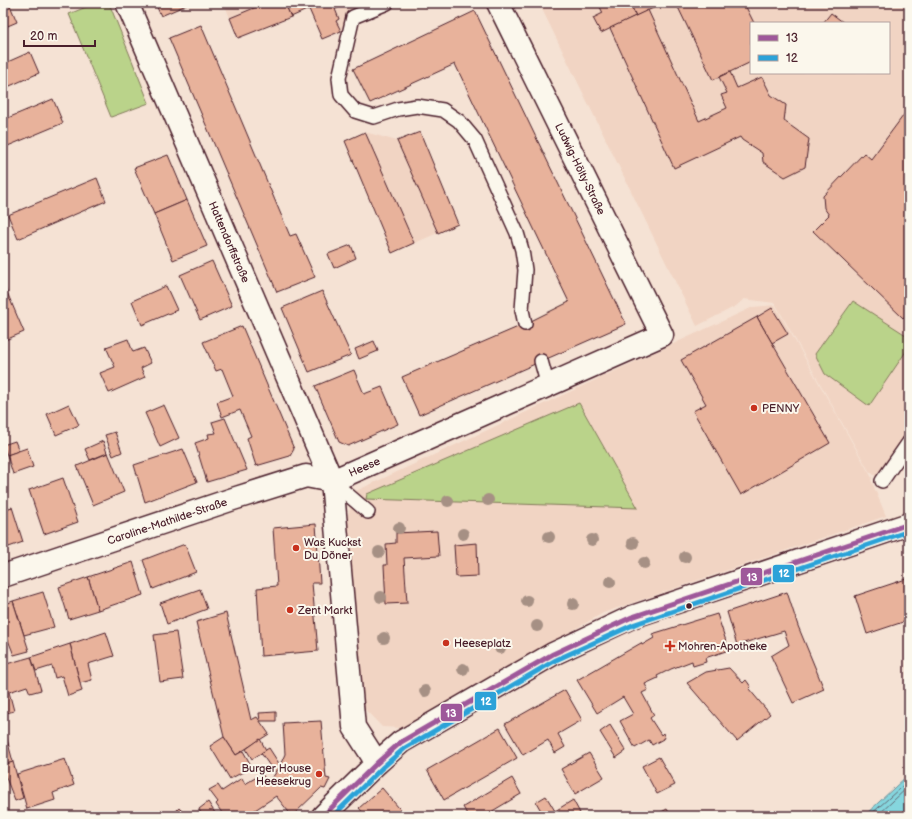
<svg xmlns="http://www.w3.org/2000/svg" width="912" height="819" font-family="'Balsamiq Sans',sans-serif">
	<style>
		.built { fill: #f1d4c3; fill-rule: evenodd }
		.green { fill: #bad38a; stroke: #82795a }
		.water { fill: #85d6de; stroke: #6d8d96 }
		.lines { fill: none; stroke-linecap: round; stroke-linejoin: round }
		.shore { stroke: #626873; stroke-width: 1 }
		.building { fill: #e8b29b; stroke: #4a1f2b }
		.service-casing { stroke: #4a1f2b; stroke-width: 16 }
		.minor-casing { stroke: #4a1f2b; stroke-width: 25 }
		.tertiary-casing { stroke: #4a1f2b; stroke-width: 25 }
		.service { stroke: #fbf7ec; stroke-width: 13 }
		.minor { stroke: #fbf7ec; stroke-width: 22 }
		.tertiary { stroke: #fbf7ec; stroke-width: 22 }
		.bus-1-casing { stroke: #fbf7ec; stroke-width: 8 }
		.bus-2-casing { stroke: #fbf7ec; stroke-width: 8 }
		.bus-1 { stroke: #9e589a; stroke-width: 5 }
		.bus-2 { stroke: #2ca2d8; stroke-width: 5 }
		.tree { fill: #a69084 }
		.poi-dot { fill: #c8321e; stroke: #fbf7ec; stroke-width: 1.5 }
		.bus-dot { fill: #4a1f2b; stroke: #fbf7ec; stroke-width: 1.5 }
		.labels { text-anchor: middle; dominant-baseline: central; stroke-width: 4; stroke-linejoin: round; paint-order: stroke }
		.street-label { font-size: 11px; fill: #4a1f2b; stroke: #fbf7ec }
		.poi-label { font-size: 11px; fill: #4a1f2b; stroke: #fbf7ec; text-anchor: start }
		.line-badge { stroke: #fbf7ec; stroke-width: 1.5 }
		.badge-label { font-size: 11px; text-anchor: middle; font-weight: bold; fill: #fff }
	</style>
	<rect width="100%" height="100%" fill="#f5e2d4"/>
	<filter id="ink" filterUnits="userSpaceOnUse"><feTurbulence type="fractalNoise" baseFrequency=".025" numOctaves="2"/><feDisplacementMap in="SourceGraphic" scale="8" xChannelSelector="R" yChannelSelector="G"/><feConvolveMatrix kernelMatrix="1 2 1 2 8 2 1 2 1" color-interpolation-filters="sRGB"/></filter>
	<g filter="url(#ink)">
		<g class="built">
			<polygon points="224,3 358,3 359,4 341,31 322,39 308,9 238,38"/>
			<path d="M539,3H909V442L882,481L869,471L775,303L744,299L736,306L697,326ZM751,23H889V73H751Z"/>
			<polygon points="365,132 397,141 420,132 458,224 392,253 345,141"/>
			<polygon points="775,305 872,478 871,480 886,516 603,613 404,728 382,727 360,704 347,518 356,491 753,307"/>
		</g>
		<g class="green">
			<polygon points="96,3 109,3 149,103 111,117 69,14"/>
			<polygon points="853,301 909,337 909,347 869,406 825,374 815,354"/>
			<polygon points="579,403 638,508 366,499 367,494"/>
		</g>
		<polygon class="water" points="909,774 909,816 864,816"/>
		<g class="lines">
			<g class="shore">
				<polyline points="869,816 909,780"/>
				<polyline points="877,816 909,786"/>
			</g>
		</g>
		<g class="building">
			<polygon points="3,3 9,3 17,22 3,28"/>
			<polygon points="155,3 191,3 161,16"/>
			<polygon points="266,3 285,3 291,17 238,38 230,18"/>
			<polygon points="285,3 336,3 338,8 335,9 339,19 336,21 341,31 322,39 309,9 291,17"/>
			<polygon points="598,3 630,3 636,16 601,33 593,18 603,13"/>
			<polygon points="630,3 664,3 636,16"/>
			<polygon points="676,3 744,3 754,23 751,23 751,62 713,80"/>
			<polygon points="648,10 699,121 727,108 721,95 727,93 719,77 730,72 737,88 762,77 771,95 786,105 784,121 809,139 805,167 785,177 763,162 762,153 742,140 740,137 674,168 610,28"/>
			<polygon points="475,11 626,324 419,415 402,377 525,324 569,302 455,64 370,103 353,69"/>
			<polygon points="831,13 844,23 823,23"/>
			<polygon points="201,25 290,236 296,234 315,277 277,292 169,38"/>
			<polygon points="30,52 39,73 3,89 3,64"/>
			<polygon points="53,99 63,123 3,148 3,120"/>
			<polygon points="906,112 909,114 909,312 903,318 813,231 829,215 824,208 823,196 864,153 871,159"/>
			<polygon points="365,132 414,243 392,253 345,141"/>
			<polygon points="420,132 458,224 438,233 397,141"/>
			<polygon points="168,155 187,200 154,214 134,168"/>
			<polygon points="97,178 106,201 18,239 8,215"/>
			<polygon points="187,200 207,246 173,260 154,214"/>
			<polygon points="351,245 356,258 334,268 328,254"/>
			<polygon points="212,261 232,306 200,320 180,275"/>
			<polygon points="3,283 24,332 3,341"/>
			<polygon points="166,286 177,310 142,325 132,301"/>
			<polygon points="322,291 351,355 309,372 282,308"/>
			<polygon points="772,308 788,334 772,343 757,317"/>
			<polygon points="757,317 830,443 741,495 693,411 706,404 681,360"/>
			<polygon points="242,326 294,449 290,456 256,466 247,438 251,436 240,410 222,417 217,402 233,396 222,369 216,371 203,342"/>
			<polygon points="128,339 133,352 144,348 151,363 141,368 145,377 109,393 100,373 115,367 106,347"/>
			<polygon points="374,341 378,351 359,359 355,349"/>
			<polygon points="354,370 364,394 382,387 398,424 348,446 339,442 315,386"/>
			<polygon points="69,404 79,425 56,435 47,414"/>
			<polygon points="164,405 179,438 160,447 145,413"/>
			<polygon points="225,418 247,470 207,482 195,443 209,438 208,434 216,433 212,422"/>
			<polygon points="115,432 122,452 113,456 105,435"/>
			<polygon points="15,441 19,451 7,455 3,445"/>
			<polygon points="103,441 107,453 90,460 85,449"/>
			<polygon points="27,448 33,467 13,474 7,455"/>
			<polygon points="183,449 197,482 145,502 134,465"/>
			<polygon points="108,453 124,492 93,505 77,466"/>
			<polygon points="63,478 78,522 44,534 29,490"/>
			<polygon points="12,507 23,542 3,549 3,510"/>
			<polygon points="316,524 320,583 312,583 318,651 261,656 257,588 277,586 273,528"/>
			<polygon points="437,531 439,556 404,558 407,603 386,604 384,565 387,565 386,544 396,543 396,533"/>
			<polygon points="477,543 478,576 456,577 454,545"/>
			<polygon points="185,544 196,572 153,589 143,560"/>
			<polygon points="133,562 143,595 98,610 88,577"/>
			<polygon points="88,577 98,610 69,619 59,587"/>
			<polygon points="909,578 909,620 867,634 855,596"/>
			<polygon points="200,589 207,609 167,624 160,603"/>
			<polygon points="43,592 54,627 24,635 13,601"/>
			<polygon points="787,592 798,626 824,689 793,703 771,656 789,645 784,631 737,645 727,612"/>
			<polygon points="13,601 29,651 14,655 8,640 3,641 3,605"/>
			<polygon points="226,613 251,720 257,717 269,734 236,755 224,737 196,622"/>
			<polygon points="717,614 729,650 705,658 706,662 693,666 692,661 671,669 657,676 658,678 645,684 648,690 642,693 654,715 650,718 661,735 663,733 665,738 652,745 649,740 635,748 620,721 633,714 623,697 597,713 577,680 641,643 642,645 654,638 652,634"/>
			<polygon points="106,632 114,656 88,664 92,680 80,683 70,644"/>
			<polygon points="176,632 183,679 160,682 154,635"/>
			<polygon points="70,644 82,691 68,696 62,676 55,678 52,666 36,671 31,657"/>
			<polygon points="31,657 41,690 30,693 27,686 9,692 14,711 3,714 3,665"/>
			<polygon points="729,668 743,683 746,680 751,687 749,689 770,714 737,741 687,683 706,672"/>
			<polygon points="565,690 582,720 558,734 565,747 555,753 548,740 523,755 505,724"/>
			<polygon points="276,712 276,721 260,721 259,713"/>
			<polygon points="321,721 326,778 330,779 325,789 321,788 292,816 276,796 246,816 224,816 216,804 218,802 209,790 218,785 222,791 242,778 245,784 262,774 268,783 278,770 285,754 283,723"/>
			<polygon points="3,724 13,762 3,765"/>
			<polygon points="610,725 626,751 616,758 600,732"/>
			<polygon points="500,728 517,758 444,800 427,770"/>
			<polygon points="224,737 236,755 243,751 252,767 230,779 210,746"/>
			<polygon points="260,739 266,750 252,759 246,749"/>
			<polygon points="269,748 280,765 278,770 274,772 261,753"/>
			<polygon points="589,753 604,777 575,794 561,769"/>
			<polygon points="659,757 675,785 657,794 642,766"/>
			<polygon points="65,759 74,785 53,793 55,800 27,809 17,774"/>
			<polygon points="13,762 23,798 15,801 3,770 3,765"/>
			<polygon points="512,778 521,794 484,816 468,816 463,807"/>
			<polygon points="382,788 404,814 402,816 366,816 359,808"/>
			<polygon points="546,796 555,811 573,800 580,813 575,816 544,816 536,802"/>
			<polygon points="208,802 217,816 202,816 199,809"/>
			<polygon points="179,808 187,816 171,816"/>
			<polygon points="667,809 671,816 654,816"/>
		</g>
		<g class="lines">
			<defs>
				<g id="service">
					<polyline points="387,3 353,17 339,78 341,95 355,111 374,117 398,109 417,106 443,110 459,121 475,140 517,233 522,250 525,270 522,310 525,324"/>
					<polyline points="541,361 548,386"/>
					<polyline points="332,481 368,512"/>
					<polyline points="882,481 909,442"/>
				</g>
				<g id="minor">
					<path id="s1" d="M127,3L332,481"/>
					<path id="s2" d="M3,576L233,499L306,476L332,481"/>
					<path id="s3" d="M377,763L354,727L332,481L662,335L498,3"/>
				</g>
				<polyline id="tertiary" points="323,816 377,763 401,742 553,654 632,617 909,524"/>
			</defs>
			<use href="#service" class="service-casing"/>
			<use href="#minor" class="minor-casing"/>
			<use href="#tertiary" class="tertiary-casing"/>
			<use href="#service" class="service"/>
			<use href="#minor" class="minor"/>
			<use href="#tertiary" class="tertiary"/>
			<defs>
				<polyline id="bus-1" points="323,816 377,763 401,742 553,654 632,617 909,524"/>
				<polyline id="bus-2" points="333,816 382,768 405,748 556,660 635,624 909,531"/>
			</defs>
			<use href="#bus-1" class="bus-1-casing"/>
			<use href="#bus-2" class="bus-2-casing"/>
			<use href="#bus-1" class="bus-1"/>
			<use href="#bus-2" class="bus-2"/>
		</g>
		<g class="tree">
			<circle cx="488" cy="500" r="6"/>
			<circle cx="448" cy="501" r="6"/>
			<circle cx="399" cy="528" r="6"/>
			<circle cx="463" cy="534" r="6"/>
			<circle cx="549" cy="537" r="6"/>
			<circle cx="592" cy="540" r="6"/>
			<circle cx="633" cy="543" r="6"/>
			<circle cx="379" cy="552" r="6"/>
			<circle cx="685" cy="557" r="6"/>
			<circle cx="644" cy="563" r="6"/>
			<circle cx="610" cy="582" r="6"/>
			<circle cx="381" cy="597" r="6"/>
			<circle cx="527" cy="601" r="6"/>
			<circle cx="573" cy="604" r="6"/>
			<circle cx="537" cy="626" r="6"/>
			<circle cx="384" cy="638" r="6"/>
			<circle cx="500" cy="648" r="6"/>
			<circle cx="463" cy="669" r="6"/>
			<circle cx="425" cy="691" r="6"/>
		</g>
	</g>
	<g class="poi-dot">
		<circle cx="754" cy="408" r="4"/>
		<circle cx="296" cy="548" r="4"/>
		<circle cx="290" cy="610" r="4"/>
		<circle cx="446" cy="643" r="4"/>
		<path d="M668 640h4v4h4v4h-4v4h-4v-4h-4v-4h4z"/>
		<circle cx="319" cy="774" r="4"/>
	</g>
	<circle class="bus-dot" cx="689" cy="606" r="3.5"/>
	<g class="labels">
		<g class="street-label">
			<text transform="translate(580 169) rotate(64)">Ludwig-Hölty-Straße</text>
			<text stroke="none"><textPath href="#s1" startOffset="260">Hattendorffstraße</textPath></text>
			<text stroke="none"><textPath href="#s3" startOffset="325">Heese</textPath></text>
			<text stroke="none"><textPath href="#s2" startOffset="173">Caroline-Mathilde-Straße</textPath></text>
		</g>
		<g class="poi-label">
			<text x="762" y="408">PENNY</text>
			<text x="304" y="542">Was Kuckst<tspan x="304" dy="13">Du Döner</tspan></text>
			<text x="298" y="610">Zent Markt</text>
			<text x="454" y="643">Heeseplatz</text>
			<text x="678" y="646">Mohren-Apotheke</text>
			<text x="311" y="768" text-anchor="end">Burger House<tspan x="311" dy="13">Heesekrug</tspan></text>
		</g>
	</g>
	<g class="line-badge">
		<rect x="772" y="564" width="23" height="19" rx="4" fill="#2ca2d8"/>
		<rect x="740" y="567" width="23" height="19" rx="4" fill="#9e589a"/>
		<rect x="474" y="691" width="23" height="20" rx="4" fill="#2ca2d8"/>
		<rect x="440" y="703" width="23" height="19" rx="4" fill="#9e589a"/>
	</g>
	<g class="badge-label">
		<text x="784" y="577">12</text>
		<text x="752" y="581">13</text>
		<text x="486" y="705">12</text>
		<text x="451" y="717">13</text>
	</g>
	<rect width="912" height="819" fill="none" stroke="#fbf7ec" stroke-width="16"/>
	<rect x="8" y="8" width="896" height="803" fill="none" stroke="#4a1f2b" stroke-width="1.5" filter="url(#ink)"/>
	<rect x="750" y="22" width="140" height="52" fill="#fbf7ec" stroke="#b4a19f"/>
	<rect x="758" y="35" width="20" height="6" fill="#9e589a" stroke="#b4a19f"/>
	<text x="786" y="42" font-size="12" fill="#4a1f2b">13</text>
	<rect x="758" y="55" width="20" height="6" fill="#2ca2d8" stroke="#b4a19f"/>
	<text x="786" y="62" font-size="12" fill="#4a1f2b">12</text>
	<path d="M24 40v6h71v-6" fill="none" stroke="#4a1f2b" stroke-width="2"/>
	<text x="30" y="40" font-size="12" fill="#4a1f2b" stroke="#fbf7ec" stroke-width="3" paint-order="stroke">20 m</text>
</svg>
